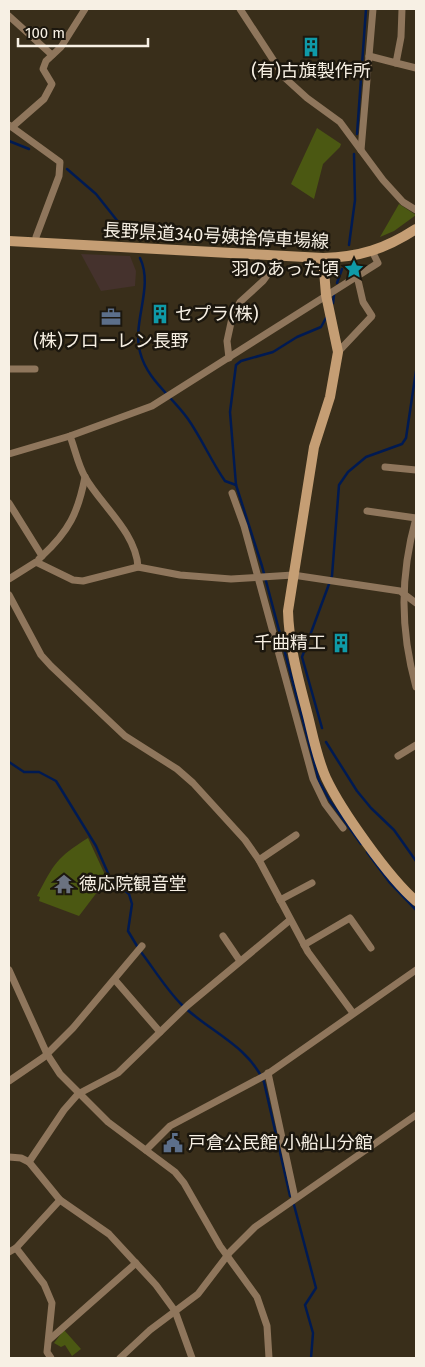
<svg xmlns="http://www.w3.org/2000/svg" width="425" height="1367" font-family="'Fira Sans','Noto Sans JP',sans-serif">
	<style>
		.commercial { fill: #45322d }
		.green { fill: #4b5812 }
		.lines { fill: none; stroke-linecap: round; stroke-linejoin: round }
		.stream { stroke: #001a52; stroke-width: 2.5 }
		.street { stroke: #8f765c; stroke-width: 7 }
		.secondary { stroke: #c59e74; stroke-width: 10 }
		.labels { text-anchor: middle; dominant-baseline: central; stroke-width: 5; stroke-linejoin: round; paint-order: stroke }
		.poi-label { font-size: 18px; fill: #f7f0e4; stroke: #1c170e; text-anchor: start }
		.street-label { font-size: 18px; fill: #f7f0e4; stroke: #1c170e }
	</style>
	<rect width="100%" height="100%" fill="#392e1a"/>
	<polygon class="commercial" points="81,254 130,256 136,271 135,286 101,291"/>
	<g class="green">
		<polygon points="317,128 341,144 340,147 323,164 314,199 291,184"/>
		<polygon points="399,204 416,215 394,231 380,237"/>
		<path d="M88,838L107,879L79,916L39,901L40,897L37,896C54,864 56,858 88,838Z"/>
		<polygon points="64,1330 81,1349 72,1356 65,1345 61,1347 54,1343"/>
	</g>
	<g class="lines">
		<g class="stream">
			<polyline points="357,134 366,9"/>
			<polyline points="9,141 29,149"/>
			<polyline points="67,169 96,194 131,238"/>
			<polyline points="349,245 355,200 354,154"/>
			<path d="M140,258C154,287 132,321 140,352C147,380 172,396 188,419C202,439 211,461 225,481L236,485"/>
			<polyline points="337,283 342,269"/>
			<polyline points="333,303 334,295"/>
			<polyline points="326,318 321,327 297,337 273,352 241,361 236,365 230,412 236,485 262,566 319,781 330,801 361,844"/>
			<polyline points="322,728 302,657 332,576 339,485 348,472 366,457 402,444 406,438 416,371"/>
			<polyline points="326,742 357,791 371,808 394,830 416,861"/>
			<polyline points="9,762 24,772 39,772 56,781 96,846 111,880 129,894 132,904 128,931 137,946"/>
			<polyline points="367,852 390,883 416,910"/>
			<path d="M141,952C154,969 166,989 181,1004C208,1031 248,1045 264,1082L290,1196"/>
			<polyline points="294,1205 316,1288 305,1305 313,1333 311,1358"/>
		</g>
		<g class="street">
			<polyline points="240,9 285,78 307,98 340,122 383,180 403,202 416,210"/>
			<polyline points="9,16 52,55"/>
			<polyline points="369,56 396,63 401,37 402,9"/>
			<polyline points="396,63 416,68"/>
			<polyline points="9,125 60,162 59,176 36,237 37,243"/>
			<polyline points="12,127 44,99 52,84 43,69 46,61 61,47 85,9"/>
			<polyline points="361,150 373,9"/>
			<polyline points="338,352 372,316 363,302 357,276"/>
			<polyline points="229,358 227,341 232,318 240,302 263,281 281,256"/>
			<polyline points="9,369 35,369"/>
			<path d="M70,436C75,449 78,465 85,477C100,504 136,532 138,567"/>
			<polyline points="9,454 70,436 152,406 378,263 372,251"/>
			<polyline points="385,467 416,470"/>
			<polyline points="232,493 244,526 313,779 325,804 343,828"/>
			<polyline points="9,503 42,556 39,559"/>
			<polyline points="367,511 416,518"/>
			<path d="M416,518C400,576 400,629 416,687"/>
			<path d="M42,556C69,531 78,513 85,477"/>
			<polyline points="9,579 36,562 73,580 83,581 138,567 180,575 231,579 293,575 400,591 416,603"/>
			<polyline points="9,595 41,655 51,666 125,736 177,769 193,783 245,840 259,860 308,952 353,1013"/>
			<polyline points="398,756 416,745"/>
			<polyline points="259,860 296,835"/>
			<polyline points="280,900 312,883"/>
			<polyline points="223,936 240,961"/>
			<polyline points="304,945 350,918 371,948"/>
			<polyline points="9,970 47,1054 60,1074 108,1122 175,1172 184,1183 220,1246 257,1297 267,1326 269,1358"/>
			<polyline points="115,980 160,1032"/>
			<polyline points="268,1073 295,1198"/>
			<polyline points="9,1081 44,1057 73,1028 142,946"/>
			<polyline points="146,1150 170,1126 266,1075 416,970"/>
			<polyline points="9,1157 21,1158 29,1162 60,1200 109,1234 156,1285 175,1311 192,1358"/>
			<polyline points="29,1162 64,1110 78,1094 118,1073 188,1005 290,920"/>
			<polyline points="16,1248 44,1284 52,1303 47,1352 51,1358"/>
			<polyline points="9,1252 16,1248 60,1200"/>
			<polyline points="49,1340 136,1263"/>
			<polyline points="120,1358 150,1330 198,1294 230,1252 255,1227 416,1115"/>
		</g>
		<g class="secondary">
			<path d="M9,241L323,258C360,257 385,249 416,229"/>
			<path d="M323,258L326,295L338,352L330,397L314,447L288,611C289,647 299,681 308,716C313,736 317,758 326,778C341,810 389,878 416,901"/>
		</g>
	</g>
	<defs>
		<symbol id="building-bare" viewBox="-9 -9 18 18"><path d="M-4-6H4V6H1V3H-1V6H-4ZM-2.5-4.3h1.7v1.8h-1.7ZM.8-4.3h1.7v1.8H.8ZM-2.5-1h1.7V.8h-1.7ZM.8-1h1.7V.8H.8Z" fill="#0f9aa8" stroke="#1c170e" stroke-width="2.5" paint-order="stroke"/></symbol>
		<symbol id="sight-bare" viewBox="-9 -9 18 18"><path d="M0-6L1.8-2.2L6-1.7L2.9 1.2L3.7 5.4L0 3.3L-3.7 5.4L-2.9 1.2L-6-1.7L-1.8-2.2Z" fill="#0f9aa8" stroke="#1c170e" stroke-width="2.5" paint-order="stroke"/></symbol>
		<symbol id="office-bare" viewBox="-9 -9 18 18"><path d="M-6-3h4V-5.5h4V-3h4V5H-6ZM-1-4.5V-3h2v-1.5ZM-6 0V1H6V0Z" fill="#5c6f8a" stroke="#1c170e" stroke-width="2.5" paint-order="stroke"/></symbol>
		<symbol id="temple-bare" viewBox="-9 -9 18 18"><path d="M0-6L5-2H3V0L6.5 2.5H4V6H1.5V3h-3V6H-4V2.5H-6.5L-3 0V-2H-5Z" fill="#6b7280" stroke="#1c170e" stroke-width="2.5" paint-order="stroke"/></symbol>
		<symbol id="civic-bare" viewBox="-9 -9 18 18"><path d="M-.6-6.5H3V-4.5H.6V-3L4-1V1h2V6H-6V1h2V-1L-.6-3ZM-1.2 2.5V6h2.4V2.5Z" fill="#5c6f8a" stroke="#1c170e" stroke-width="2.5" paint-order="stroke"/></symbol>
	</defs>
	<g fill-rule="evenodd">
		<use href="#building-bare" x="297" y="33" width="28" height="28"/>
		<use href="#sight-bare" x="340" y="255" width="28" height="28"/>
		<use href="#building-bare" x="146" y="300" width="28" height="28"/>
		<use href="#office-bare" x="97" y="303" width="28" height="28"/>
		<use href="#building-bare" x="327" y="629" width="28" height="28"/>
		<use href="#temple-bare" x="50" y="870" width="28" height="28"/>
		<use href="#civic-bare" x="159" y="1129" width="28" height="28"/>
	</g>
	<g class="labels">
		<g class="poi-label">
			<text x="311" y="71" text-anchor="middle">(有)古旗製作所</text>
			<text x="339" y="269" text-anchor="end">羽のあった頃</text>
			<text x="175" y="314">セプラ(株)</text>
			<text x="111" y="341" text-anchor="middle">(株)フローレン長野</text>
			<text x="326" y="643" text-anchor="end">千曲精工</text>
			<text x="79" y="884">徳応院観音堂</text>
			<text x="188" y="1143">戸倉公民館 小船山分館</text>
		</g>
		<g class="street-label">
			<text transform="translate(216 236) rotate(3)">長野県道340号姨捨停車場線</text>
		</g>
	</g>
	<rect width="425" height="1367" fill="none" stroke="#f7f0e4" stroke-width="20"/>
	<path d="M18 38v8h130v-8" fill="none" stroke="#f7f0e4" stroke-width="2.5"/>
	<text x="25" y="38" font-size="15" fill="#f7f0e4" stroke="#1c170e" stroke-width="4" paint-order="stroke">100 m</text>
</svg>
